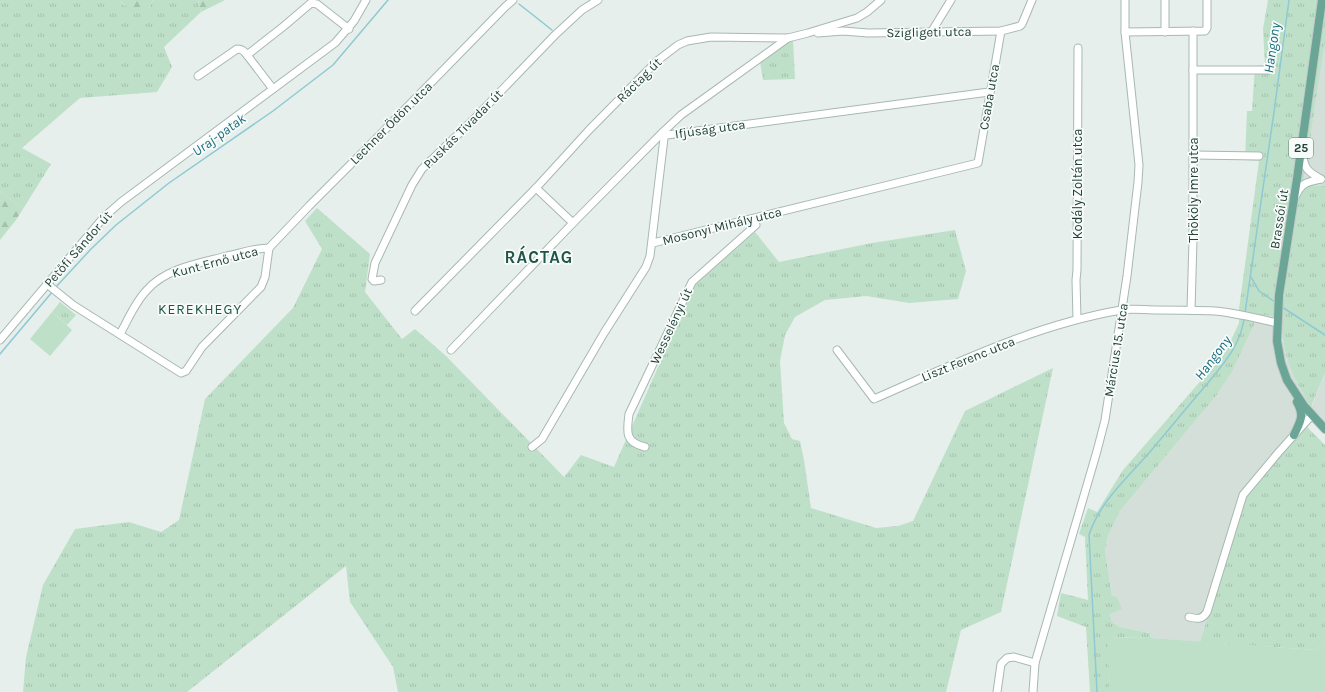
<svg xmlns="http://www.w3.org/2000/svg" width="1325" height="692" font-family="Karla,sans-serif">
	<style>
		.built { fill: #d4dfda }
		.grass { fill: url(#grass-tufts) }
		.forest { fill: url(#forest-firs) }
		.pitch { fill: #bfe0c8 }
		.lines { fill: none; stroke-linecap: round; stroke-linejoin: round }
		.stream { stroke: #8ec9d4; stroke-width: 1.5 }
		.minor-casing { stroke: #a8b8b2; stroke-width: 9 }
		.major-casing { stroke: #c2cac8; stroke-width: 10 }
		.minor { stroke: #fff; stroke-width: 7 }
		.major { stroke: #6aa596; stroke-width: 8 }
		.labels { text-anchor: middle; dominant-baseline: central; stroke-width: 3.5; stroke-linejoin: round; paint-order: stroke }
		.shield { fill: #f7fbf9; stroke: #637a73; stroke-width: 1 }
		.shield-label { font-size: 12px; font-weight: bold; fill: #24423a }
		.street-label { font-size: 13px; fill: #24423a; stroke: #f7fbf9 }
		.water-label { font-size: 14px; font-style: italic; fill: #1c6f80; stroke: #f7fbf9 }
		.neighbourhood-label { font-size: 14px; letter-spacing: 1px; fill: #1f5548; stroke: #f7fbf9 }
		.district-label { font-size: 17px; font-weight: bold; letter-spacing: 1px; fill: #1f5548; stroke: #f7fbf9 }
	</style>
	<defs>
		<pattern id="grass-tufts" width="24" height="20" patternUnits="userSpaceOnUse"><rect width="24" height="20" fill="#bfe0c8"/><path d="M3 7l-1-3M5 7V3M7 7l1-3M15 17l-1-3M17 17v-4M19 17l1-3" fill="none" stroke="#a4c1ad"/></pattern>
		<pattern id="forest-firs" width="22" height="20" patternUnits="userSpaceOnUse"><rect width="22" height="20" fill="#bfe0c8"/><path d="M5 1l3.5 6h-7zM16 11l3.5 6h-7z" fill="#a4c1ad"/></pattern>
	</defs>
	<rect width="100%" height="100%" fill="#e6efeb"/>
	<g class="built">
		<polygon points="1325,43 1325,186 1303,185"/>
		<polygon points="1255,314 1282,317 1283,339 1287,359 1302,392 1312,406 1325,373 1325,422 1319,415 1307,427 1243,500 1200,642 1151,638 1150,633 1120,627 1112,622 1110,614 1112,596 1105,551 1108,536 1120,511 1216,396 1232,372 1254,325"/>
	</g>
	<g class="grass">
		<polygon points="0,0 119,0 123,5 149,9 153,0 198,0 201,12 164,47 172,67 157,92 80,98 22,148 51,164 23,209 0,191"/>
		<path d="M1268,0H1325V43L1303,185L1325,186V373L1311,407C1298,386 1286,364 1283,339C1282,332 1282,324 1282,317L1255,314L1254,325L1232,372L1216,396L1120,511L1108,536L1105,551L1112,596L1117,597L1122,609L1110,614L1112,622L1120,627L1150,633L1151,638L1108,637L1110,692H1090L1086,627L1057,616L1061,593L1088,600L1085,537L1079,534L1088,508L1097,512L1123,470L1225,353L1239,323V309L1259,161L1245,160L1247,111H1252L1255,66L1265,65L1263,29Z"/>
		<polygon points="793,40 795,79 763,80 760,62 785,44"/>
		<polygon points="317,208 370,254 365,292 402,339 415,329 446,356 564,477 581,455 614,467 659,365 696,284 755,232 779,262 872,243 955,230 966,271 958,299 909,303 866,296 825,300 795,317 785,335 780,361 784,423 792,439 800,441 804,460 811,508 876,528 898,526 913,521 965,411 1053,368 1001,612 961,630 946,692 398,692 393,667 350,602 346,566 187,692 23,692 26,657 43,585 75,529 129,522 161,532 179,520 205,399 293,308 322,249 305,221"/>
		<polygon points="60,302 76,315 67,325 52,312"/>
		<polygon points="1307,427 1325,445 1325,642 1316,650 1200,642 1243,500 1248,492"/>
	</g>
	<g class="forest">
		<path d="M119,0H153L149,9C138,10 126,9 119,0Z"/>
		<polygon points="198,0 225,0 201,12"/>
		<polygon points="0,191 23,209 16,220 0,240"/>
	</g>
	<g class="pitch">
		<polygon points="52,312 72,330 50,356 30,339"/>
		<polygon points="1107,637 1151,638 1316,650 1325,642 1325,692 1110,692"/>
	</g>
	<g class="lines">
		<g class="stream">
			<polyline points="519,4 552,30"/>
			<polyline points="1251,277 1259,291 1275,302"/>
			<polyline points="55,288 91,249 116,225 169,183 273,111 333,65 388,0"/>
			<polyline points="1282,307 1325,335"/>
			<polyline points="1245,313 1274,112 1289,0"/>
			<polyline points="0,354 53,291"/>
			<path d="M1097,692L1089,535C1099,503 1127,478 1148,454C1168,431 1187,407 1207,384C1224,363 1240,346 1244,319"/>
		</g>
		<defs>
			<g id="minor">
				<polyline points="932,31 951,0"/>
				<polyline points="1125,32 1205,31 1207,28 1207,0"/>
				<polyline points="1165,32 1165,0"/>
				<polyline points="818,33 843,31 868,33 1001,31 1020,26 1022,24 1032,0"/>
				<polyline points="247,55 284,26 311,3 317,4 349,29"/>
				<polyline points="1193,70 1269,70"/>
				<path d="M198,76L237,49C242,49 244,51 247,55L273,89"/>
				<path d="M1303,152C1303,168 1308,172 1321,179"/>
				<polyline points="1193,155 1259,156"/>
				<polyline points="536,188 573,223"/>
				<path d="M1296,195C1302,182 1308,182 1321,179"/>
				<polyline points="653,243 978,163 1001,31"/>
				<polyline points="269,248 309,206 369,146 505,7 513,0"/>
				<polyline points="381,280 374,281 372,279 375,263 412,185 422,169 472,121 555,35 582,10 598,0"/>
				<polyline points="47,284 73,305 181,373 186,371 202,347 261,287 265,277 269,248"/>
				<polyline points="1191,310 1193,239 1193,31"/>
				<polyline points="415,311 536,188 589,130 657,61 678,45 687,41 711,37 788,38 808,33 857,18 867,12 881,0"/>
				<polyline points="1077,319 1076,280 1077,270 1078,48"/>
				<path d="M120,334C128,320 135,302 147,290C166,268 200,263 227,256C241,253 255,248 269,248"/>
				<polyline points="0,340 104,217 121,202 335,43 354,21 366,0"/>
				<polyline points="451,350 573,223 663,132 667,135 989,92"/>
				<path d="M837,350L874,399C954,364 1034,325 1121,310C1132,308 1145,310 1157,310C1176,310 1195,310 1215,311C1236,313 1256,318 1277,323"/>
				<polyline points="532,447 542,439 604,333 646,267 650,256 664,138 663,132 681,115 788,38"/>
				<path d="M645,447C624,442 627,431 629,414L692,282L756,225L754,219"/>
				<path d="M1189,617C1197,619 1202,620 1207,612L1243,495L1278,453L1312,415"/>
				<polyline points="997,692 1001,664 1007,658 1014,657 1035,663"/>
				<polyline points="1033,692 1035,663 1097,451 1105,420 1127,276 1138,182 1139,165 1125,32 1125,0"/>
			</g>
			<g id="major">
				<polyline points="1322,0 1297,179 1279,295 1277,341 1281,363 1287,380 1304,406 1325,429"/>
				<path d="M1294,435C1300,422 1305,416 1297,402"/>
			</g>
		</defs>
		<use href="#minor" class="minor-casing"/>
		<use href="#major" class="major-casing"/>
		<use href="#minor" class="minor"/>
		<use href="#major" class="major"/>
	</g>
	<g class="labels">
		<rect class="shield" x="1289" y="138" width="24" height="20" rx="3"/>
		<g class="shield-label">
			<text x="1301" y="148">25</text>
		</g>
		<g class="street-label">
			<text transform="translate(929 32) rotate(-1)">Szigligeti utca</text>
			<text transform="translate(639 80) rotate(-45)">Ráctag út</text>
			<text transform="translate(989 97) rotate(-80)">Csaba utca</text>
			<text transform="translate(391 123) rotate(-45)">Lechner Ödön utca</text>
			<text transform="translate(463 129) rotate(-45)">Puskás Tivadar út</text>
			<text transform="translate(710 129) rotate(-8)">Ifjúság utca</text>
			<text transform="translate(1077 184) rotate(-90)">Kodály Zoltán utca</text>
			<text transform="translate(1193 190) rotate(-90)">Thököly Imre utca</text>
			<text transform="translate(1279 219) rotate(-81)">Brassói út</text>
			<text transform="translate(722 226) rotate(-14)">Mosonyi Mihály utca</text>
			<text transform="translate(78 249) rotate(-49)">Petőfi Sándor út</text>
			<text transform="translate(215 262) rotate(-15)">Kunt Ernő utca</text>
			<text transform="translate(671 326) rotate(-65)">Wesselényi út</text>
			<text transform="translate(1116 350) rotate(-81)">Március 15. utca</text>
			<text transform="translate(968 359) rotate(-22)">Liszt Ferenc utca</text>
		</g>
		<g class="water-label">
			<text transform="translate(1272 48) rotate(-82)">Hangony</text>
			<text transform="translate(219 135) rotate(-36)">Uraj-patak</text>
			<text transform="translate(1213 358) rotate(-53)">Hangony</text>
		</g>
		<g class="neighbourhood-label">
			<text x="200" y="309">KEREKHEGY</text>
		</g>
		<g class="district-label">
			<text x="539" y="257">RÁCTAG</text>
		</g>
	</g>
</svg>
